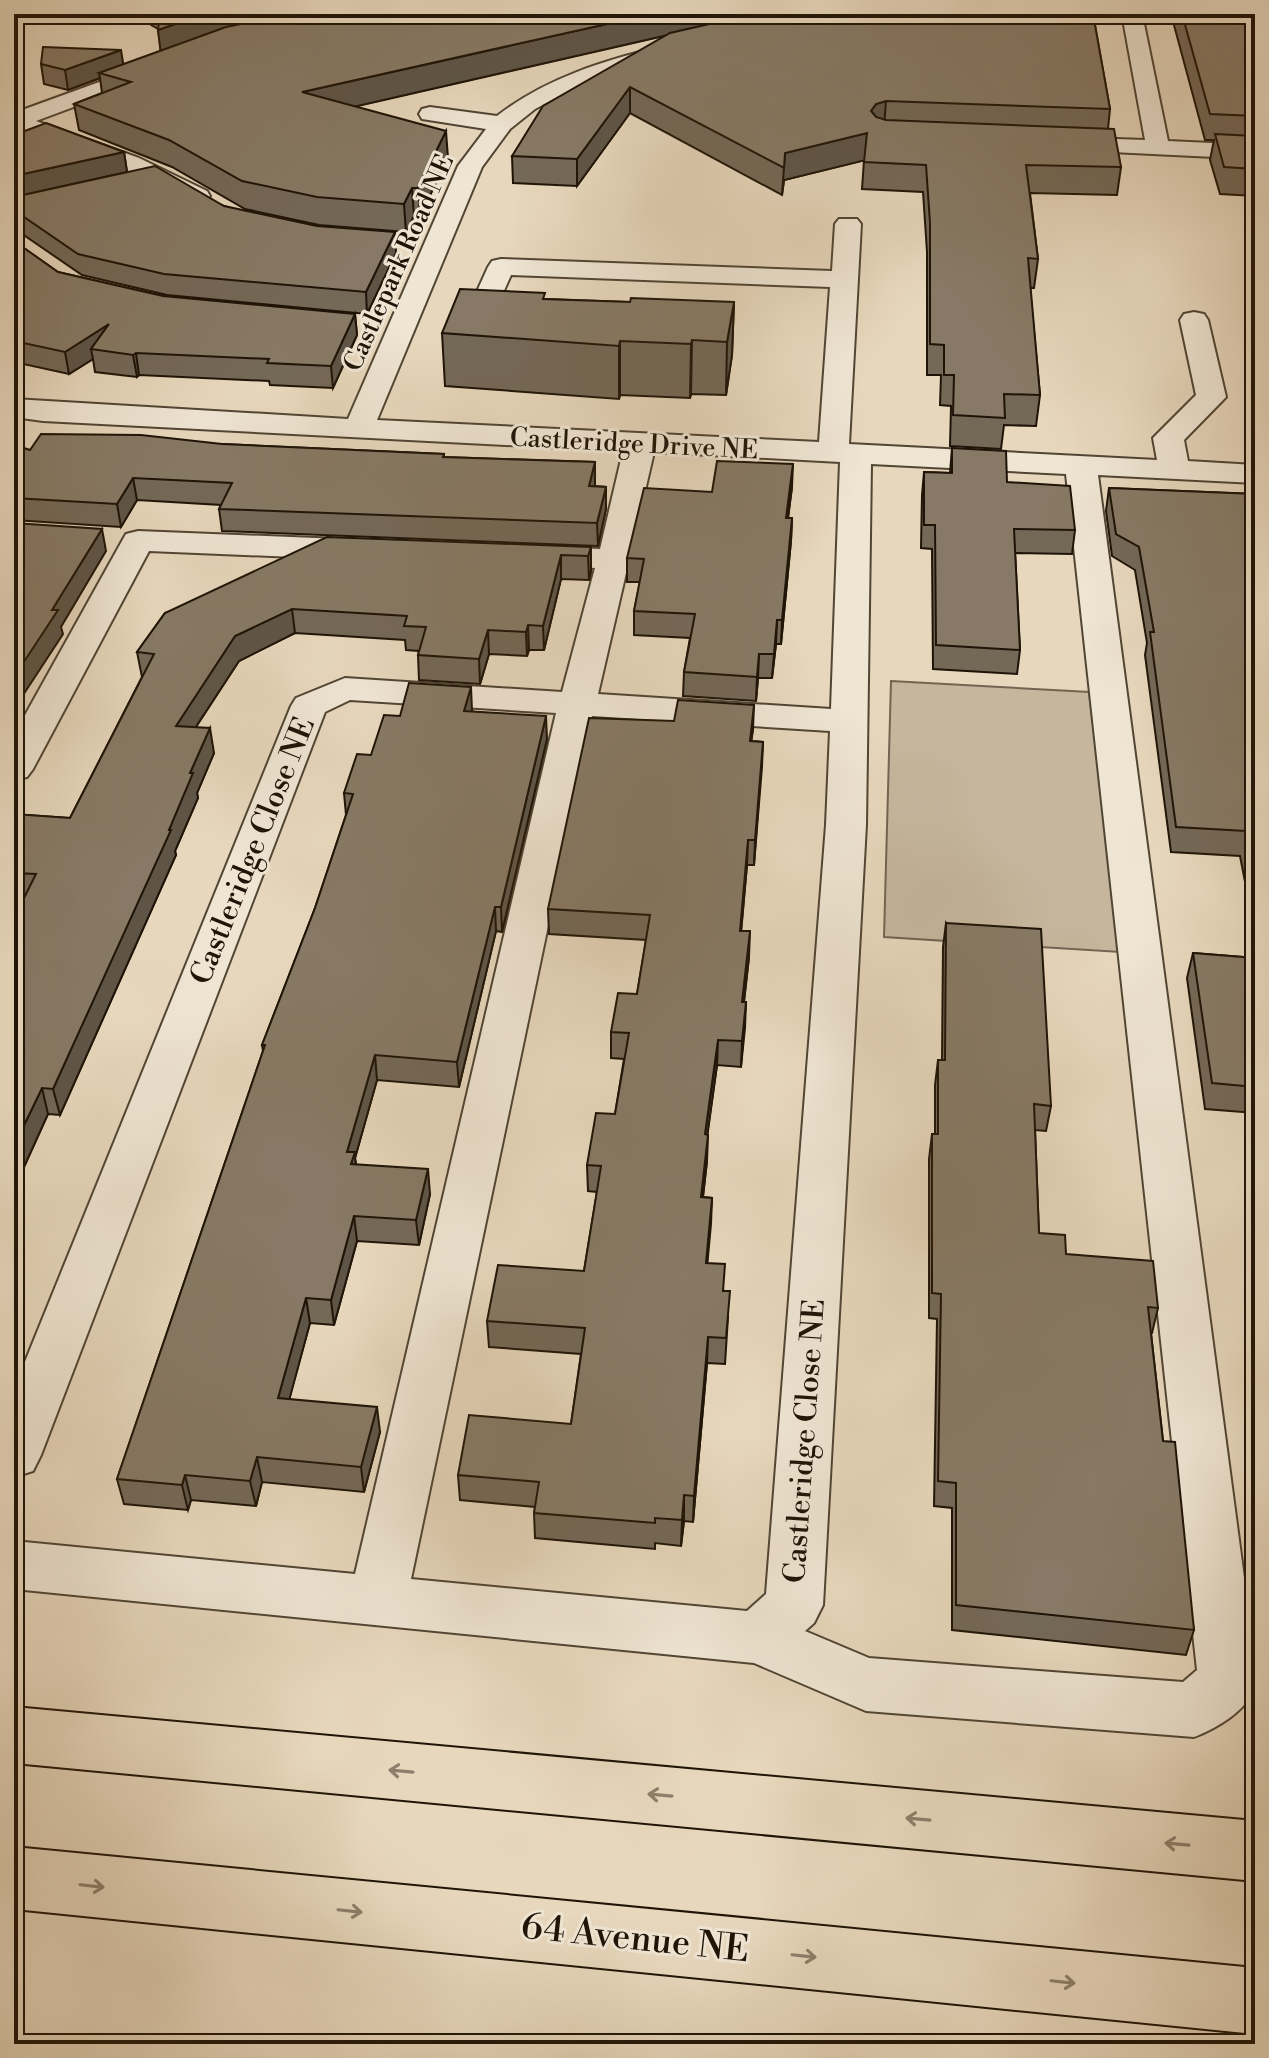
<svg xmlns="http://www.w3.org/2000/svg" width="1269" height="2058" font-family="'Libre Bodoni',serif">
	<style>
		.green { fill: #c5b69d; stroke: #726552; stroke-width: 2 }
		.lines { fill: none; stroke-linecap: round; stroke-linejoin: round }
		.minor-casing { stroke: #514534; stroke-width: 4 }
		.major-casing { stroke: #1f1407; stroke-width: 4 }
		.minor { fill: #efe5d3; fill-rule: evenodd }
		.major { fill: #e7d7bc; fill-rule: evenodd }
		.wall { fill: #746857; stroke: #1f1407; stroke-width: 2 }
		.shaded-wall { fill: #5e5547; stroke: #1f1407; stroke-width: 2 }
		.building { fill: #877965; stroke: #1f1407; stroke-width: 2 }
		.oneway { stroke: #8d7f6b }
		.labels { text-anchor: middle; dominant-baseline: central; stroke-width: 6; stroke-linejoin: round; paint-order: stroke }
		.far-street-label { font-size: 26px; fill: #1f1407; stroke: #efe5d3 }
		.street-label { font-size: 30px; fill: #1f1407; stroke: #efe5d3 }
		.near-street-label { font-size: 36px; fill: #1f1407; stroke: #efe5d3 }
	</style>
	<rect width="100%" height="100%" fill="#e7d7bc"/>
	<filter id="stains"><feTurbulence type="fractalNoise" baseFrequency=".0025" numOctaves="4"/><feColorMatrix values="0 0 0 0 .2 0 0 0 0 .09 0 0 0 0 .02 0 0 0 .5 -.17"/></filter>
	<radialGradient id="worn" r=".72"><stop offset=".6" stop-color="#630" stop-opacity="0"/><stop offset="1" stop-color="#630" stop-opacity=".3"/></radialGradient>
	<polygon class="green" points="891,681 1089,692 1120,952 884,937"/>
	<g class="lines">
		<defs>
			<g id="minor">
				<polygon points="1122,14 1142,14 1168,141 1255,145 1255,159 1050,149 1046,144 1050,139 1058,137 1145,140"/>
				<path d="M664,46L675,52L672,57L578,86L535,109L510,129L482,167L377,420L819,442L830,287L511,275L493,315L483,317L473,315L469,309L488,267L492,261L501,259L832,271L835,224L839,219H857L861,224L849,444L1157,460L1153,438L1196,395L1180,320L1184,314L1194,312L1204,314L1208,320L1226,397L1184,440L1188,461L1255,465V483L1098,475L1255,1661C1255,1669 1256,1680 1254,1688C1247,1711 1215,1729 1194,1737L866,1711L754,1663L14,1589V1541L355,1574L556,713L350,700L325,712L41,1455L33,1471L14,1477V1389L291,706L296,698L345,678L562,692L595,568L519,563L514,556L519,549L531,546L600,549L623,451L43,421L14,417V399L348,419L458,166L486,129L422,119L419,114L422,109L430,107L497,116C546,78 605,60 664,46ZM654,452L840,462L831,709L598,694ZM871,464L1066,474L1197,1670L1183,1682L869,1658L805,1631L814,1623L823,1605L866,825ZM592,716L830,731L826,825L766,1594L747,1611L411,1579Z"/>
				<polygon points="157,61 165,63 168,68 165,73 36,121 139,158 207,191 210,196 207,201 189,201 99,159 14,129 14,113"/>
				<polygon points="138,531 366,540 378,543 382,550 378,557 366,560 149,551 33,769 27,777 14,780 14,735 122,541 126,534"/>
			</g>
			<g id="major">
				<polygon points="14,1707 1255,1821 1255,1881 14,1763"/>
				<polygon points="14,1847 1255,1968 1255,2034 14,1909"/>
			</g>
		</defs>
		<use href="#minor" class="minor-casing"/>
		<use href="#major" class="major-casing"/>
		<use href="#minor" class="minor"/>
		<use href="#major" class="major"/>
	</g>
	<g class="wall">
		<polygon points="150,14 1093,14 1110,109 1108,129 1121,167 1117,195 1030,193 1038,259 1034,288 1030,288 1040,395 1036,426 1004,425 1001,449 950,446 951,406 940,405 941,375 927,375 927,252 923,192 862,189 864,160 784,180 782,195 630,113 577,186 513,183 512,156 667,35 356,106 448,158 420,216 414,216 406,232 319,225 245,209 172,167 79,130 74,104 102,93 100,78 68,90 44,84 41,64 123,65 161,51 158,29 151,25"/>
		<polygon points="1171,14 1255,14 1255,196 1220,194 1210,160 1214,140 1205,140"/>
		<polygon points="14,135 124,152 127,172 224,206 396,253 367,314 167,295 82,275 25,236 14,233"/>
		<polygon points="14,241 58,272 163,296 355,314 357,335 333,388 270,385 269,381 139,375 137,377 95,372 93,359 69,374 14,362"/>
		<polygon points="1252,290 1255,290 1255,351 1246,319"/>
		<polygon points="545,299 630,302 734,302 732,355 726,395 691,394 690,398 620,395 619,399 445,386 442,333"/>
		<polygon points="222,444 444,454 444,457 595,462 595,486 606,487 606,509 598,546 222,531 219,509 221,505 137,500 121,527 14,520 14,463 30,450"/>
		<polygon points="952,448 1007,482 1075,530 1072,554 1015,553 1020,650 1017,674 933,669 932,549 921,548 922,495 924,472 950,473"/>
		<polygon points="792,487 788,518 792,518 791,541 781,644 776,644 772,678 758,678 756,701 683,696 684,672 690,638 634,635 634,611 640,582 627,582 627,558 712,492"/>
		<polygon points="1109,488 1255,494 1255,893 1247,892 1240,856 1171,852 1145,655 1147,643 1135,570 1112,556 1106,511"/>
		<polygon points="591,547 591,571 589,580 561,579 544,650 529,650 527,656 489,654 480,684 419,680 418,655 419,651 406,650 405,640 295,633 239,661 196,727 214,753 197,793 198,798 175,851 176,855 60,1115 48,1114 14,1189 24,899 14,898 14,814 70,818 142,677 137,652 165,613"/>
		<polygon points="472,711 547,739 502,932 496,931 459,1087 377,1080 355,1158 356,1165 430,1194 419,1245 357,1241 334,1325 310,1323 289,1399 380,1432 364,1492 262,1482 256,1506 191,1500 188,1510 124,1504 117,1479 263,1051 262,1045 315,908 346,815 344,793 400,716"/>
		<polygon points="753,729 751,741 763,742 754,865 747,865 741,931 749,957 744,1002 746,1002 741,1067 717,1065 707,1135 707,1161 703,1197 712,1198 707,1263 724,1291 728,1317 725,1364 707,1363 693,1522 684,1521 681,1546 655,1543 655,1549 535,1538 534,1513 535,1507 460,1500 458,1475 571,1424 581,1354 489,1347 487,1321 584,1271 597,1192 588,1191 587,1165 615,1114 624,1059 611,1058 611,1032 637,994 646,940 549,934 548,909"/>
		<polygon points="946,923 1051,1106 1046,1131 1035,1130 1039,1233 1066,1254 1158,1308 1152,1333 1151,1333 1163,1441 1194,1630 1186,1655 952,1630 952,1508 934,1506 937,1319 929,1318 929,1159 932,1134 935,1134 935,1085 938,1060 942,1060 943,947"/>
		<polygon points="1193,953 1255,958 1255,1113 1205,1109 1187,978"/>
	</g>
	<g class="shaded-wall">
		<polygon points="204,14 323,14 161,55 158,30"/>
		<polygon points="652,14 777,14 725,22 305,118 302,92"/>
		<polygon points="121,50 124,69 99,73 100,78 68,90 65,70"/>
		<polygon points="630,87 630,113 577,186 577,159"/>
		<polygon points="886,101 884,127 871,111 876,104"/>
		<polygon points="446,131 448,158 420,216 418,188"/>
		<polygon points="867,133 866,160 784,180 782,195 785,153"/>
		<polygon points="124,152 127,172 14,197 14,176"/>
		<polygon points="412,188 414,216 406,232 404,204"/>
		<polygon points="395,232 396,253 367,314 366,292"/>
		<polygon points="734,302 732,355 726,395 727,342"/>
		<polygon points="355,314 357,335 333,388 331,366"/>
		<polygon points="109,324 91,349 93,359 69,374 65,352"/>
		<polygon points="692,340 691,394 690,398 691,344"/>
		<polygon points="620,341 620,395 619,399 619,346"/>
		<polygon points="136,353 139,375 137,377 133,355"/>
		<polygon points="595,462 595,484 589,508 589,486"/>
		<polygon points="793,464 792,487 785,541 786,518"/>
		<polygon points="133,478 137,500 121,527 117,504"/>
		<polygon points="606,487 606,509 598,546 597,523"/>
		<polygon points="792,518 791,541 781,644 782,620"/>
		<polygon points="102,529 106,551 61,627 63,634 14,709 14,677 52,610"/>
		<polygon points="591,547 591,571 589,580 588,556"/>
		<polygon points="561,555 561,579 544,650 543,626"/>
		<polygon points="292,609 295,633 239,661 180,751 176,726 235,636"/>
		<polygon points="777,620 776,644 772,678 774,654"/>
		<polygon points="528,625 529,650 527,656 526,632"/>
		<polygon points="488,630 489,654 480,684 479,659"/>
		<polygon points="759,654 758,678 756,701 757,677"/>
		<polygon points="471,687 472,711 466,735 464,711"/>
		<polygon points="754,705 753,729 748,766 750,741"/>
		<polygon points="546,716 547,739 502,932 501,907"/>
		<polygon points="210,728 214,753 197,793 198,798 175,851 176,855 60,1115 53,1089 169,830 190,773"/>
		<polygon points="763,742 762,767 754,865 755,840"/>
		<polygon points="748,840 747,865 739,956 740,931"/>
		<polygon points="495,907 496,931 459,1087 457,1062"/>
		<polygon points="750,931 749,957 741,1027 742,1002"/>
		<polygon points="746,1002 745,1028 741,1067 742,1041"/>
		<polygon points="718,1040 717,1065 704,1160 705,1134"/>
		<polygon points="375,1055 377,1080 355,1158 358,1177 347,1152"/>
		<polygon points="42,1088 48,1114 14,1189 14,1146"/>
		<polygon points="708,1135 707,1161 700,1223 701,1197"/>
		<polygon points="428,1169 430,1194 419,1245 416,1220"/>
		<polygon points="712,1198 711,1224 705,1289 706,1263"/>
		<polygon points="354,1216 357,1241 334,1325 331,1300"/>
		<polygon points="306,1298 310,1323 283,1423 278,1398"/>
		<polygon points="708,1337 707,1363 693,1522 694,1496"/>
		<polygon points="377,1407 380,1432 364,1492 361,1467"/>
		<polygon points="257,1457 262,1482 256,1506 250,1481"/>
		<polygon points="185,1475 191,1500 188,1510 182,1485"/>
		<polygon points="684,1495 684,1521 681,1546 682,1520"/>
	</g>
	<g class="building">
		<polygon points="160,14 204,14 158,30"/>
		<polygon points="291,14 652,14 302,92 446,131 418,188 412,188 404,204 317,197 242,181 169,140 74,104 131,82 99,73 226,27"/>
		<polygon points="753,14 1093,14 1110,109 886,101 876,104 871,111 876,117 886,120 1114,129 1121,167 1026,165 1038,259 1028,258 1040,395 1004,394 1005,418 953,415 954,375 944,375 944,345 930,344 930,223 926,165 864,162 867,133 785,153 784,168 630,87 577,159 512,156 543,106 670,33"/>
		<polygon points="1182,14 1255,14 1255,116 1210,114"/>
		<polygon points="43,47 121,50 65,70 41,64"/>
		<polygon points="46,123 124,152 14,176 14,135"/>
		<polygon points="1215,134 1255,136 1255,169 1224,167"/>
		<polygon points="155,166 224,206 317,226 395,232 366,292 164,274 78,254 21,215 14,213 14,197"/>
		<polygon points="14,241 58,272 163,296 355,314 331,366 267,363 269,359 136,353 133,355 91,349 109,324 65,352 14,341"/>
		<polygon points="460,289 545,293 543,299 630,302 631,298 734,302 727,342 692,340 691,344 620,341 619,346 442,333"/>
		<polygon points="41,434 141,435 222,444 444,454 443,457 595,462 589,486 606,487 597,523 219,509 232,483 133,478 117,504 14,498 14,463 24,448 30,450"/>
		<polygon points="952,448 1006,451 1007,482 1070,486 1075,530 1014,529 1020,650 936,645 935,525 924,525 924,472 952,473"/>
		<polygon points="717,461 793,464 786,518 792,518 782,620 777,620 774,654 759,654 757,677 684,672 695,614 634,611 644,559 627,558 644,488 712,492"/>
		<polygon points="1109,488 1255,494 1255,868 1253,868 1246,831 1176,827 1150,632 1154,632 1139,547 1116,534"/>
		<polygon points="14,523 102,529 52,610 58,610 14,677"/>
		<polygon points="327,537 591,547 588,556 561,555 543,626 528,625 526,632 488,630 479,659 418,655 426,627 404,626 407,616 292,609 235,636 176,726 210,728 190,773 193,773 169,830 171,830 53,1089 42,1088 14,1146 14,918 36,874 14,873 14,814 70,818 154,654 137,652 165,613"/>
		<polygon points="409,683 471,687 464,711 546,716 501,907 495,907 457,1062 375,1055 347,1152 355,1152 351,1164 428,1169 416,1220 354,1216 331,1300 306,1298 278,1398 377,1407 361,1467 257,1457 250,1481 185,1475 182,1485 117,1479 248,1095 265,1045 262,1045 315,908 353,794 344,793 357,754 371,755 384,715 400,716"/>
		<polygon points="678,700 754,705 750,741 763,742 755,840 748,840 740,931 750,931 742,1002 746,1002 742,1041 718,1040 705,1134 708,1135 701,1197 712,1198 706,1263 725,1264 723,1291 730,1291 726,1338 708,1337 694,1496 684,1495 682,1520 655,1518 655,1523 534,1513 539,1482 458,1475 469,1415 571,1424 585,1328 487,1321 498,1265 584,1271 601,1166 587,1165 596,1113 615,1114 629,1033 611,1032 618,993 637,994 650,915 548,909 589,718 674,721"/>
		<polygon points="946,923 1041,929 1051,1106 1034,1104 1039,1233 1065,1235 1066,1254 1153,1261 1158,1308 1148,1307 1163,1441 1175,1442 1194,1630 956,1605 956,1483 938,1481 941,1294 932,1293 932,1134 938,1134 938,1060 945,1060"/>
		<polygon points="1193,953 1255,958 1255,1087 1212,1083"/>
	</g>
	<defs><path id="oneway-shaft" d="M-6 0H5M1.5-3L5.5 0L1.5 3" fill="none" stroke-width="1.6" stroke-linecap="round" stroke-linejoin="round" transform="scale(2)"/></defs>
	<g class="oneway">
		<use href="#oneway-shaft" transform="translate(401 1771) rotate(-175)"/>
		<use href="#oneway-shaft" transform="translate(660 1795) rotate(-175)"/>
		<use href="#oneway-shaft" transform="translate(918 1819) rotate(-175)"/>
		<use href="#oneway-shaft" transform="translate(1177 1844) rotate(-175)"/>
		<use href="#oneway-shaft" transform="translate(92 1886) rotate(6)"/>
		<use href="#oneway-shaft" transform="translate(350 1911) rotate(6)"/>
		<use href="#oneway-shaft" transform="translate(804 1956) rotate(6)"/>
		<use href="#oneway-shaft" transform="translate(1063 1982) rotate(6)"/>
	</g>
	<g class="labels">
		<g class="far-street-label">
			<text transform="translate(399 263) rotate(-66)">Castlepark Road NE</text>
			<text transform="translate(634 444) rotate(3)">Castleridge Drive NE</text>
		</g>
		<g class="street-label">
			<text transform="translate(253 851) rotate(-68)">Castleridge Close NE</text>
			<text transform="translate(805 1441) rotate(-86)">Castleridge Close NE</text>
		</g>
		<g class="near-street-label">
			<text transform="translate(635 1939) rotate(6)">64 Avenue NE</text>
		</g>
	</g>
	<rect width="1269" height="2058" fill="none" stroke="#e7d7bc" stroke-width="48"/>
	<rect x="16" y="16" width="1237" height="2026" fill="none" stroke="#1f1407" stroke-width="4"/>
	<rect x="24" y="24" width="1221" height="2010" fill="none" stroke="#1f1407" stroke-width="2"/>
	<rect width="100%" height="100%" filter="url(#stains)"/>
	<rect width="100%" height="100%" fill="url(#worn)"/>
</svg>
